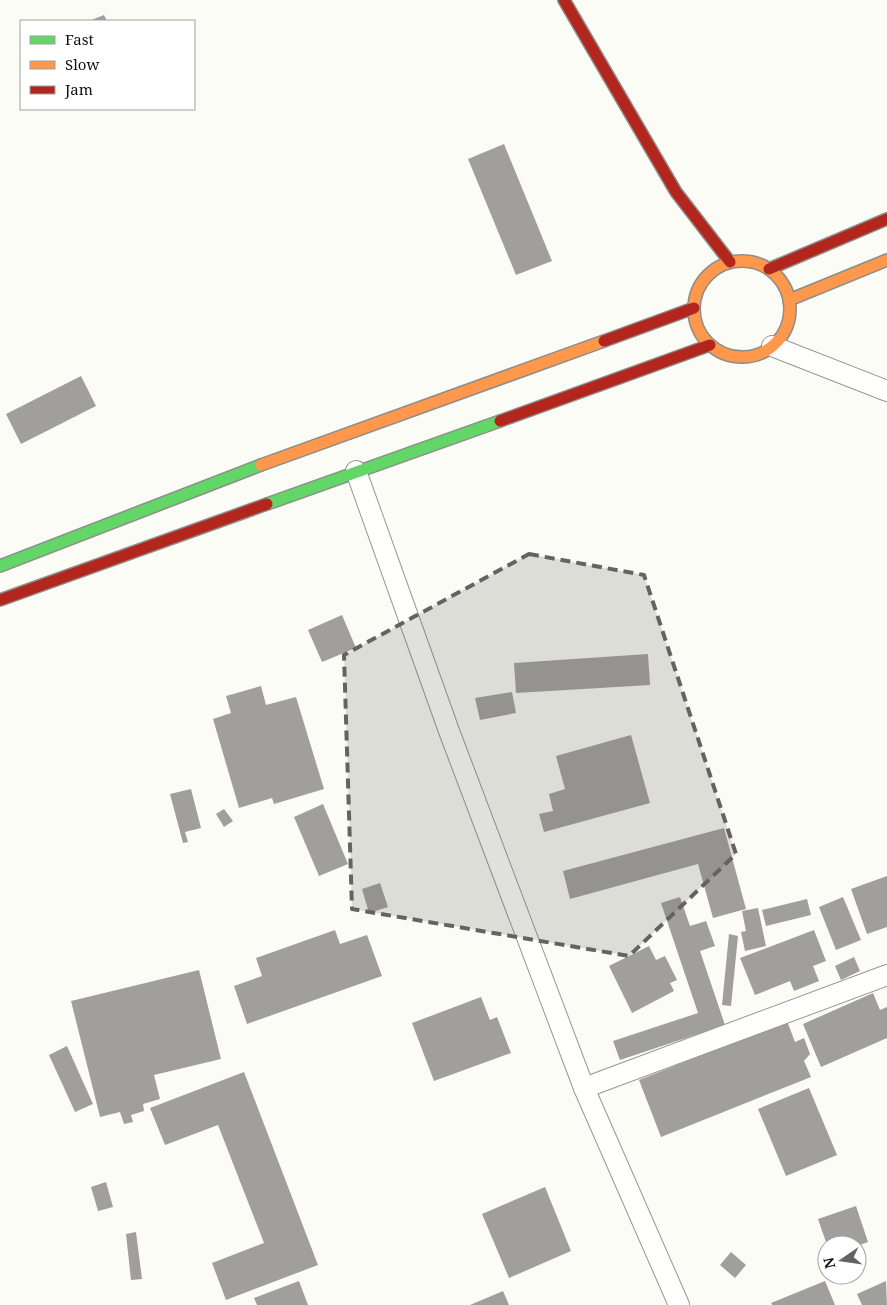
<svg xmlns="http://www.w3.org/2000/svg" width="887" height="1305" font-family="'Noto Serif',serif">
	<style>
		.building { fill: #a09f9c }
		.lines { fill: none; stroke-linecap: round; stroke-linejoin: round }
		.street-casing { stroke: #969694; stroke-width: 22 }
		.fast-casing { stroke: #8d8d8b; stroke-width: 14 }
		.slow-casing { stroke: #8d8d8b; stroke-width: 14 }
		.jam-casing { stroke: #8d8d8b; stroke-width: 14 }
		.street { stroke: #fffffe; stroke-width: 20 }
		.fast { stroke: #63d668; stroke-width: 11 }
		.slow { stroke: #ff974d; stroke-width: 11 }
		.jam { stroke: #b3261e; stroke-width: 11 }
		.marked { fill: #636361; fill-opacity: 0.2; stroke: #636361; stroke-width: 4; stroke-dasharray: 10 6; stroke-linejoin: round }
	</style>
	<rect width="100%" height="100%" fill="#fcfcf7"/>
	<g class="building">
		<polygon points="104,15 107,21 89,21"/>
		<polygon points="504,144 552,261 516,275 468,159"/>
		<polygon points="81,376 96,406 21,444 6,414"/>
		<polygon points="342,615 356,648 322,662 308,630"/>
		<polygon points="648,654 650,685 516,693 514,663"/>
		<polygon points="261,686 266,705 296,697 324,789 274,804 272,798 239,808 213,719 231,713 226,696"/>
		<polygon points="512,692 516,713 480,720 475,698"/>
		<polygon points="631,735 650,803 544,832 539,814 553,811 549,794 565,789 556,756"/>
		<polygon points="191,789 201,828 185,832 188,842 183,843 170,794"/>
		<polygon points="323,804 348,864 319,876 294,817"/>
		<polygon points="224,809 233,821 224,827 216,814"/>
		<polygon points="724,828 746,909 713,918 698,864 570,899 563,871"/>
		<polygon points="887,876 887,927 867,934 851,889"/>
		<polygon points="380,883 388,907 369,913 362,889"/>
		<polygon points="680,897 690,926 706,921 715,946 700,951 725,1025 620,1060 613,1041 698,1013 661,903"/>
		<polygon points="843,897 861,940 836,950 819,907"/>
		<polygon points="807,899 811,915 766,926 762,910"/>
		<polygon points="758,908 766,946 745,951 741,932 746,931 742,911"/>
		<polygon points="335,930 340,944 367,935 382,976 247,1024 234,986 262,976 256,958"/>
		<polygon points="814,930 826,961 813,966 819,981 794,991 790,981 755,995 740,958"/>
		<polygon points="729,934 738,936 731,1006 722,1005"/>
		<polygon points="649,946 656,960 665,956 677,980 670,983 674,991 632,1013 609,966"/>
		<polygon points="854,957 860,971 841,980 835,966"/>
		<polygon points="199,970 221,1059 154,1075 160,1099 143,1104 144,1111 131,1115 133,1122 124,1124 120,1112 100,1117 71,1001"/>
		<polygon points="873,993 880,1010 887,1007 887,1038 821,1067 803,1024"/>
		<polygon points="481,997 490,1020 497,1017 511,1053 434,1081 412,1023"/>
		<polygon points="787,1021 795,1042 804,1038 810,1054 804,1061 811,1077 661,1137 639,1080"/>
		<polygon points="67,1046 93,1104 75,1112 49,1055"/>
		<polygon points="244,1072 318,1265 226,1300 212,1263 264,1243 218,1125 165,1145 150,1108"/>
		<polygon points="809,1088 837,1155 786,1176 758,1109"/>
		<polygon points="106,1182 113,1207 98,1211 91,1187"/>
		<polygon points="545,1187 571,1251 509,1278 482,1214"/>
		<polygon points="856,1206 868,1242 857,1246 827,1245 818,1219"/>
		<polygon points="136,1232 142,1279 131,1280 126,1234"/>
		<polygon points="731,1252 746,1265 735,1278 720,1265"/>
		<polygon points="299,1281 308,1305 257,1305 254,1298"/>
		<polygon points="825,1281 835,1305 772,1305 771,1303"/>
		<polygon points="886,1281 887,1305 862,1305 857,1294"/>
		<polygon points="503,1291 509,1305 470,1305"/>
	</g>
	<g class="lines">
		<defs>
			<g id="street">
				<polyline points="772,346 887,391"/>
				<polyline points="356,471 449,731 584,1088 679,1305"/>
				<polyline points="584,1088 887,975"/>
			</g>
			<g id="fast">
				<polyline points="267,504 500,421"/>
				<polyline points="0,566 261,465"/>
			</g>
			<g id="slow">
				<circle cx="742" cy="309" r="48"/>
				<polyline points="789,300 887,260"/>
				<polyline points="261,465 604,341"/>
			</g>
			<g id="jam">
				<polyline points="564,0 676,192 730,262"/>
				<polyline points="769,269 887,219"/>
				<polyline points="604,341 694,308"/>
				<polyline points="500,421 710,345"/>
				<polyline points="0,600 267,504"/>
			</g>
		</defs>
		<use href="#street" class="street-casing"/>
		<use href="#fast" class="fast-casing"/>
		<use href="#slow" class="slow-casing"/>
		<use href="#jam" class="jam-casing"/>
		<use href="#street" class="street"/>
		<use href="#fast" class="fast"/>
		<use href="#slow" class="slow"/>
		<use href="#jam" class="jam"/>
	</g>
	<path class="marked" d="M529,554L644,575L736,854L629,956L352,909L344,655Z"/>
	<rect x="20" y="20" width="175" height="90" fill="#ffffff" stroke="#9f9f9f"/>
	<rect x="30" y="36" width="25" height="8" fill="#63d668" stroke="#9f9f9f"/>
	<text x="65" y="45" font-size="15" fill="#101010">Fast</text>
	<rect x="30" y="61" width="25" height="8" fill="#ff974d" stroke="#9f9f9f"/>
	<text x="65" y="70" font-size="15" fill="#101010">Slow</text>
	<rect x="30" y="86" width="25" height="8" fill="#b3261e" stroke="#9f9f9f"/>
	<text x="65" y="95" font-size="15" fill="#101010">Jam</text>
	<g transform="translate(842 1260) rotate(257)"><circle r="24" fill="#ffffff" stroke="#9f9f9f"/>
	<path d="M0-4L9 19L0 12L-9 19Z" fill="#636361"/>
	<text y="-8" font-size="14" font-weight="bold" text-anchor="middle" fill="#101010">N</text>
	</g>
</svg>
